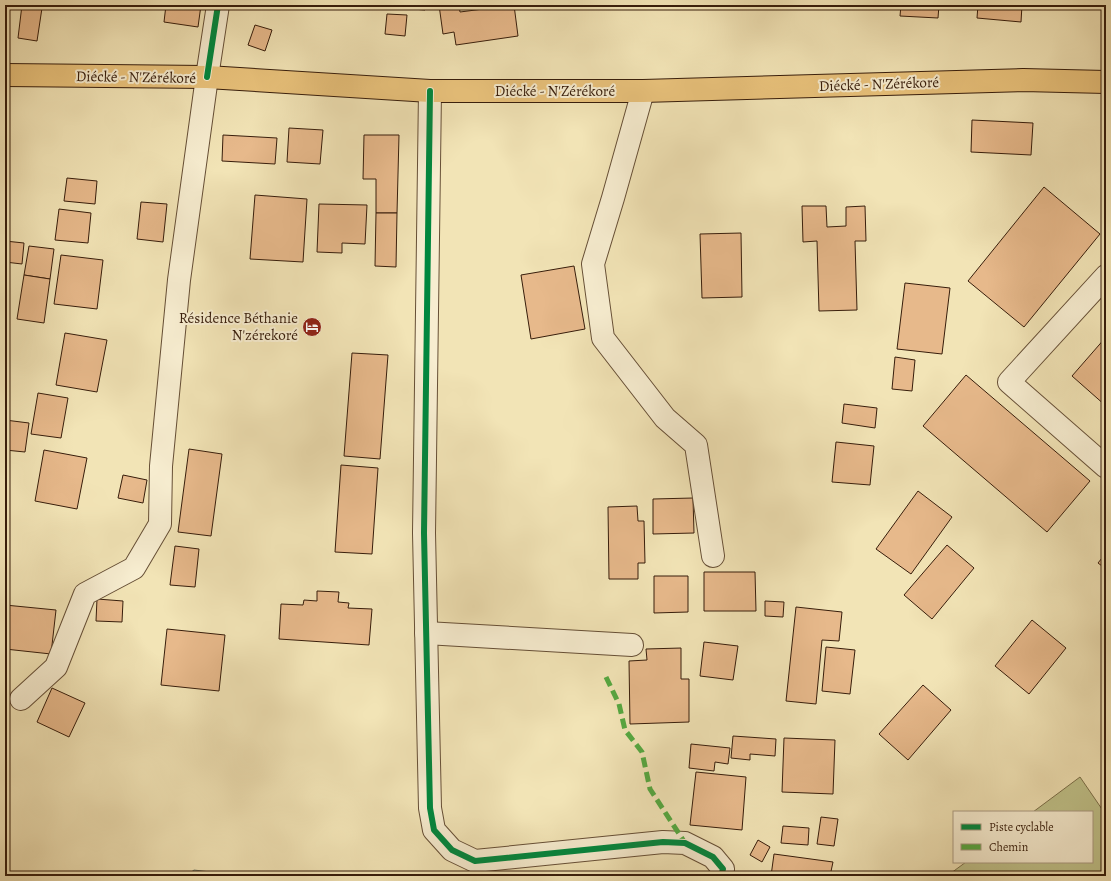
<svg xmlns="http://www.w3.org/2000/svg" width="1111" height="881" font-family="Alegreya,serif">
	<style>
		.green { fill: #c0c28a; stroke: #7c704a }
		.water { fill: #9bbfac; stroke: #737e6c }
		.building { fill: #e7b98b; stroke: #371d0b }
		.lines { fill: none; stroke-linecap: round; stroke-linejoin: round }
		.minor-casing { stroke: #664f36; stroke-width: 24 }
		.highway-casing { stroke: #371d0b; stroke-width: 24 }
		.minor { stroke: #f7edd0; stroke-width: 22 }
		.highway { stroke: #e9c27b; stroke-width: 22 }
		.quiet { stroke: #55a941; stroke-width: 5; stroke-dasharray: 10 5; stroke-linecap: butt }
		.cycleway-casing { stroke: #f7edd0; stroke-width: 8 }
		.cycleway { stroke: #00873e; stroke-width: 6 }
		.labels { text-anchor: middle; dominant-baseline: central; stroke-width: 4; stroke-linejoin: round; paint-order: stroke }
		.street-label { font-size: 15px; fill: #371d0b; stroke: #f7edd0 }
		.poi-label { font-size: 15px; fill: #371d0b; stroke: #f7edd0; text-anchor: end }
	</style>
	<rect width="100%" height="100%" fill="#f2e4b6"/>
	<filter id="stains"><feTurbulence type="fractalNoise" baseFrequency=".005" numOctaves="4"/><feColorMatrix values="0 0 0 0 .2 0 0 0 0 .09 0 0 0 0 .02 0 0 0 .5 -.17"/></filter>
	<radialGradient id="worn" r=".72"><stop offset=".6" stop-color="#630" stop-opacity="0"/><stop offset="1" stop-color="#630" stop-opacity=".3"/></radialGradient>
	<polygon class="green" points="1080,777 1106,815 1106,876 947,876 966,862 1092,862 1092,812 1033,812"/>
	<polygon class="water" points="194,870 243,876 186,876"/>
	<g class="building">
		<polygon points="22,5 42,8 37,41 18,38"/>
		<polygon points="166,5 201,5 198,27 164,22"/>
		<polygon points="399,5 426,5 425,10 399,8"/>
		<polygon points="439,5 459,5 460,12 514,5 518,36 456,45 454,32 443,34"/>
		<polygon points="711,5 824,5 712,6"/>
		<polygon points="901,5 939,5 938,18 900,16"/>
		<polygon points="978,5 1022,5 1021,22 977,18"/>
		<polygon points="387,14 407,15 405,36 385,34"/>
		<polygon points="255,25 272,30 265,51 248,45"/>
		<polygon points="972,120 1033,123 1031,155 971,152"/>
		<polygon points="289,128 323,130 320,164 287,162"/>
		<polygon points="223,135 277,138 275,164 222,161"/>
		<polygon points="364,135 399,135 397,213 376,213 376,179 363,179"/>
		<polygon points="67,178 97,181 95,204 64,201"/>
		<polygon points="1044,187 1100,234 1024,327 968,281"/>
		<polygon points="255,195 307,199 303,262 250,259"/>
		<polygon points="141,202 167,204 163,242 137,239"/>
		<polygon points="319,204 367,205 365,244 342,243 342,253 317,252"/>
		<polygon points="802,206 826,206 827,227 846,226 846,207 865,206 866,241 855,241 857,310 819,311 817,241 803,242"/>
		<polygon points="59,209 91,213 88,243 55,240"/>
		<polygon points="376,213 397,213 396,267 375,266"/>
		<polygon points="741,233 742,297 702,298 700,234"/>
		<polygon points="5,241 24,243 22,264 5,262"/>
		<polygon points="29,246 54,249 50,279 24,275"/>
		<polygon points="61,255 103,260 97,309 54,304"/>
		<polygon points="574,266 585,329 531,339 521,275"/>
		<polygon points="24,275 50,279 44,323 17,319"/>
		<polygon points="905,283 950,288 942,354 897,349"/>
		<polygon points="65,333 107,340 97,392 56,385"/>
		<polygon points="1106,337 1106,406 1072,376"/>
		<polygon points="352,353 388,355 380,459 344,456"/>
		<polygon points="895,357 915,360 912,391 892,389"/>
		<polygon points="966,375 1090,481 1047,532 923,426"/>
		<polygon points="38,393 68,398 61,438 31,434"/>
		<polygon points="844,404 877,408 875,428 842,423"/>
		<polygon points="5,420 29,423 25,452 5,450"/>
		<polygon points="836,442 874,446 870,485 832,482"/>
		<polygon points="189,449 222,454 211,536 178,532"/>
		<polygon points="44,450 87,458 77,509 35,501"/>
		<polygon points="341,465 378,468 372,554 335,552"/>
		<polygon points="123,475 147,480 143,503 118,498"/>
		<polygon points="918,491 952,517 911,574 876,549"/>
		<polygon points="693,498 694,533 653,534 653,499"/>
		<polygon points="637,506 638,521 644,521 645,563 638,563 638,579 609,579 608,507"/>
		<polygon points="947,545 974,568 932,619 904,595"/>
		<polygon points="175,546 199,549 195,587 170,585"/>
		<polygon points="1106,553 1106,569 1098,563"/>
		<polygon points="704,572 755,572 756,611 704,611"/>
		<polygon points="654,576 688,576 688,612 654,613"/>
		<polygon points="317,591 339,592 338,602 349,603 348,608 372,609 369,645 279,639 281,604 303,605 304,600 317,601"/>
		<polygon points="97,599 123,601 122,622 96,621"/>
		<polygon points="765,601 784,602 783,617 765,616"/>
		<polygon points="5,605 56,610 51,654 5,649"/>
		<polygon points="796,607 842,612 839,641 822,640 816,704 786,701"/>
		<polygon points="1032,620 1066,648 1029,694 995,666"/>
		<polygon points="167,629 225,635 219,691 161,685"/>
		<polygon points="704,642 738,646 733,680 700,676"/>
		<polygon points="826,647 855,650 850,694 822,691"/>
		<polygon points="681,648 681,679 689,679 689,722 630,724 629,661 647,660 646,649"/>
		<polygon points="923,685 951,710 908,760 879,734"/>
		<polygon points="52,688 85,703 69,737 37,722"/>
		<polygon points="733,736 776,739 775,756 750,754 750,760 731,758"/>
		<polygon points="784,738 835,740 833,794 782,792"/>
		<polygon points="691,744 730,748 728,764 715,762 714,771 689,768"/>
		<polygon points="696,772 746,777 742,830 690,825"/>
		<polygon points="821,817 838,819 834,846 817,844"/>
		<polygon points="783,826 809,828 808,845 781,843"/>
		<polygon points="758,840 770,847 762,862 750,855"/>
		<polygon points="774,854 833,862 830,876 771,876"/>
	</g>
	<g class="lines">
		<defs>
			<g id="minor">
				<polyline points="430,91 424,533 430,808 434,830 452,850 475,861 663,842 685,843 713,857 723,869 721,876"/>
				<polyline points="643,91 613,198 593,264 603,338 665,418 696,445 713,556"/>
				<polyline points="1106,276 1009,382 1106,467"/>
				<polyline points="426,633 632,645"/>
				<polyline points="21,699 56,667 85,594 134,568 160,524 161,466 179,280 207,77 218,5"/>
			</g>
			<polyline id="highway" points="5,75 207,77 430,91 643,91 1023,80 1106,82"/>
		</defs>
		<use href="#minor" class="minor-casing"/>
		<use href="#highway" class="highway-casing"/>
		<use href="#minor" class="minor"/>
		<use href="#highway" class="highway"/>
		<polyline class="quiet" points="606,677 619,704 625,730 642,752 650,789 685,843"/>
		<defs>
			<g id="cycleway">
				<polyline points="207,77 218,5"/>
				<polyline points="430,91 424,533 430,808 434,830 452,850 475,861 663,842 685,843 713,857 723,869 721,876"/>
			</g>
		</defs>
		<use href="#cycleway" class="cycleway-casing"/>
		<use href="#cycleway" class="cycleway"/>
	</g>
	<defs>
		<symbol id="hotel-disc" viewBox="-11 -11 22 22"><circle r="9.5" fill="#8f2418" stroke="#f7edd0"/><path d="M-6-4.5h1.5V1H6V5H4.5V3h-9V5H-6ZM-4 0a1.8 1.8 0 1 1 3.6 0ZM.5 0V-2.5h3Q6-2.5 6 0Z" fill="#fff"/></symbol>
	</defs>
	<g fill-rule="evenodd">
		<use href="#hotel-disc" x="301" y="316" width="22" height="22"/>
	</g>
	<g class="labels">
		<g class="street-label">
			<text transform="translate(136 77) rotate(1)">Diécké - N'Zérékoré</text>
			<text transform="translate(879 84) rotate(-2)">Diécké - N'Zérékoré</text>
			<text x="555" y="91">Diécké - N'Zérékoré</text>
		</g>
		<g class="poi-label">
			<text x="298" y="318">Résidence Béthanie<tspan x="298" dy="17">N'zérekoré</tspan></text>
		</g>
	</g>
	<rect width="1111" height="881" fill="none" stroke="#f2e4b6" stroke-width="20"/>
	<rect x="6" y="6" width="1099" height="869" fill="none" stroke="#371d0b" stroke-width="2"/>
	<rect x="10" y="10" width="1091" height="861" fill="none" stroke="#371d0b"/>
	<rect x="953" y="811" width="140" height="52" fill="#f7edd0" stroke="#aa9a81"/>
	<rect x="961" y="824" width="20" height="6" fill="#00873e" stroke="#aa9a81"/>
	<text x="989" y="831" font-size="12" fill="#371d0b">Piste cyclable</text>
	<rect x="961" y="844" width="20" height="6" fill="#55a941" stroke="#aa9a81"/>
	<text x="989" y="851" font-size="12" fill="#371d0b">Chemin</text>
	<rect width="100%" height="100%" filter="url(#stains)"/>
	<rect width="100%" height="100%" fill="url(#worn)"/>
</svg>
